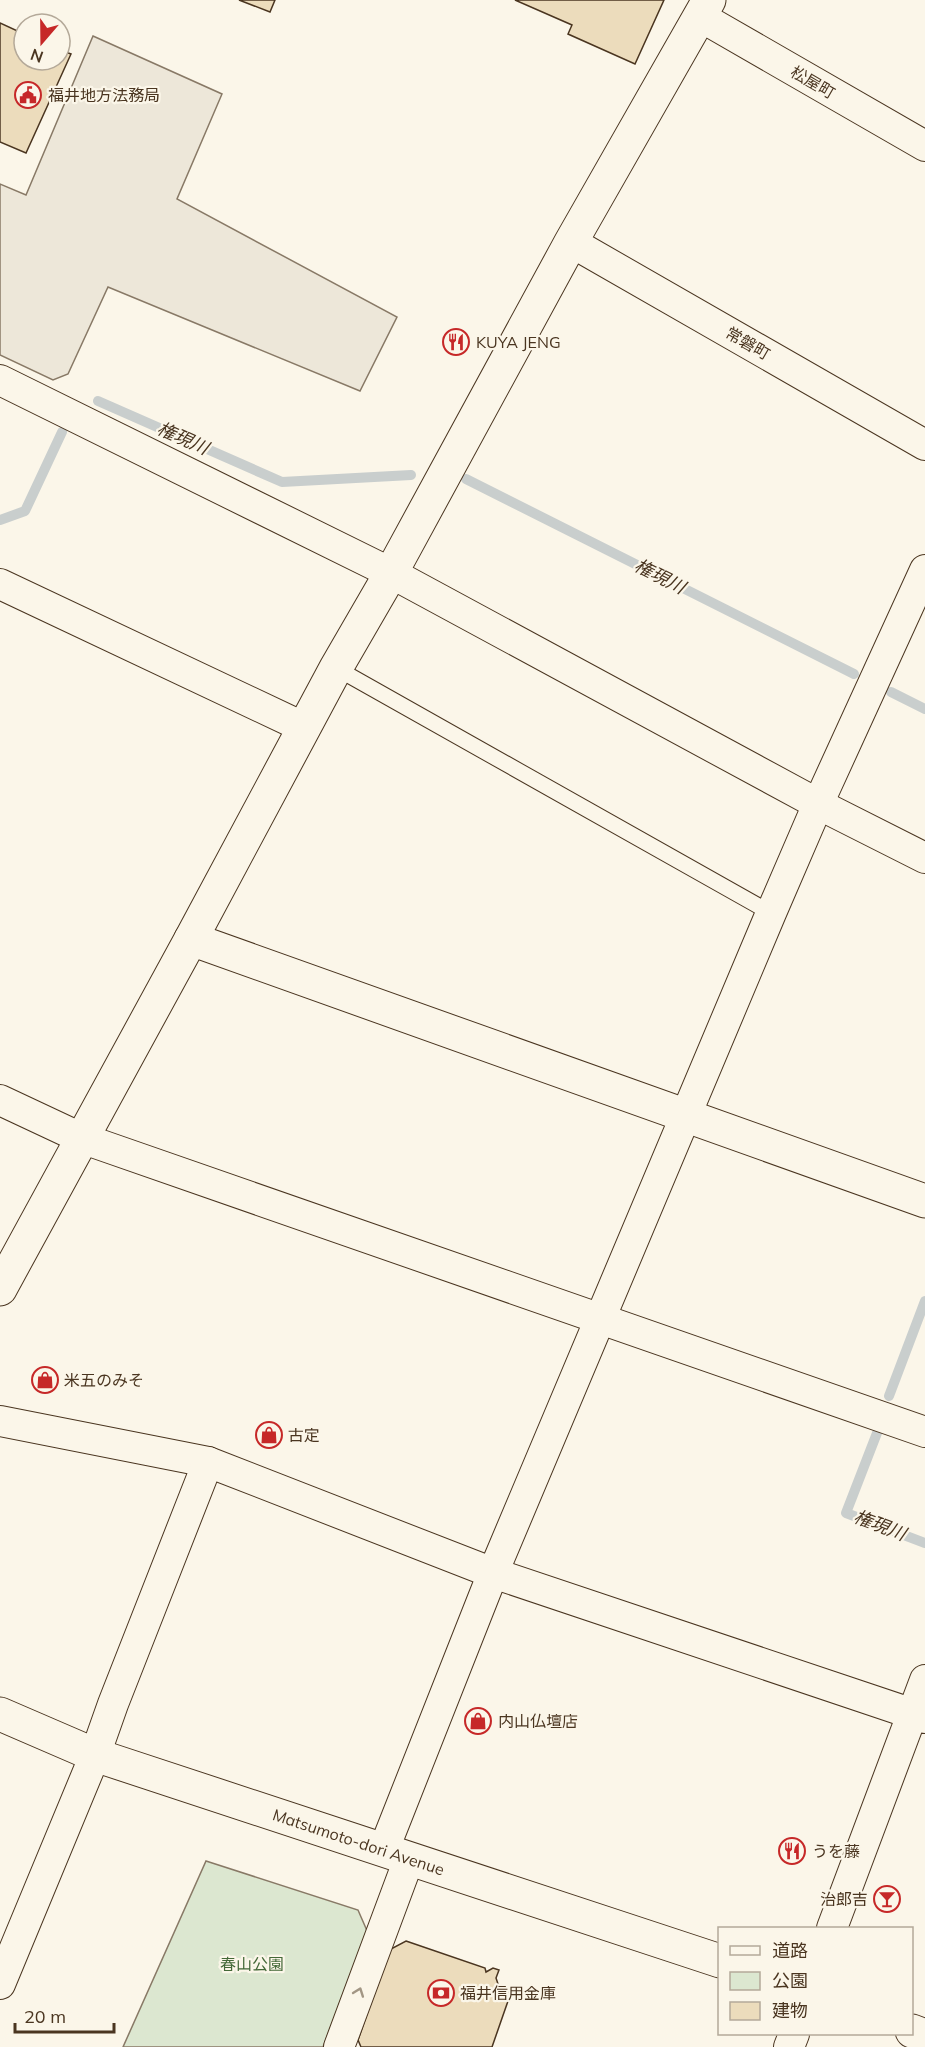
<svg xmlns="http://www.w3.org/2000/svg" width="925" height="2047" font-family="Mulish,'Noto Sans JP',sans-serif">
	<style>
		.green { fill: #dce7d0; stroke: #887966; stroke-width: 1.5 }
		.parking { fill: #ede7d9; stroke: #887966; stroke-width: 1.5 }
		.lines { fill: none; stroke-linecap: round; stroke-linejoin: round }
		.stream { stroke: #c9cecd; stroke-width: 10 }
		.building { fill: #ecdcbc; stroke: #4a3520; stroke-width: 1.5 }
		.lane-casing { stroke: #4a3520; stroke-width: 17 }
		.street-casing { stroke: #4a3520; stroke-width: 32 }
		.secondary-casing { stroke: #4a3520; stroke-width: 35 }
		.lane { stroke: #fbf6e9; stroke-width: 15 }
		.street { stroke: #fbf6e9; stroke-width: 30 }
		.secondary { stroke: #fbf6e9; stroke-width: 33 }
		.oneway { stroke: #a29684 }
		.labels { text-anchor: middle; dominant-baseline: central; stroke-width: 4.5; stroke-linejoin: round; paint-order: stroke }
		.street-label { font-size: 16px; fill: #4a3520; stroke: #fbf6e9 }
		.poi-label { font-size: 16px; fill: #4a3520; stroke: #fbf6e9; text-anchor: start }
		.park-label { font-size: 16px; fill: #436837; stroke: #fbf6e9 }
		.water-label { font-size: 18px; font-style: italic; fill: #4a3520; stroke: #fbf6e9 }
	</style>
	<rect width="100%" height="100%" fill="#fbf6e9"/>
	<polygon class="green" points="206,1861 358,1910 368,1933 323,2047 123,2047"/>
	<polygon class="parking" points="93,36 222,94 177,199 397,317 360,391 108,287 68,374 53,380 0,355 0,184 26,195"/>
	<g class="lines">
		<g class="stream">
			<polyline points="98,401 282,482 411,475"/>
			<polyline points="466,479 854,674"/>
			<polyline points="0,520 25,511 62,432"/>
			<polyline points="891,692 925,709"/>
			<polyline points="889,1396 925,1301"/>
			<polyline points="877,1433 846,1513 925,1543"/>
		</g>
	</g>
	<g class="building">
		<polygon points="239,0 275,0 270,12"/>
		<polygon points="515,0 664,0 635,64 568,34 572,25"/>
		<polygon points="0,23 24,34 24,60 60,60 60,50 71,54 26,153 0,142"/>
		<polygon points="406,1941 485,1968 486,1972 493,1968 499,1970 496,1978 499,1987 509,1990 506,1997 508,2001 492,2047 361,2047 358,2040 389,1950"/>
	</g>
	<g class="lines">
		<defs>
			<polyline id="lane" points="336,668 771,913"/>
			<g id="street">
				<polyline points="701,17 925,146"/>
				<polyline points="571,242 925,445"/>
				<polyline points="0,380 391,573 818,804 925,858"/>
				<polyline points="0,584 305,728"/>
				<polyline points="0,1100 81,1138 925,1432"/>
				<polyline points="0,1421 208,1462 493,1573 925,1718"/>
				<polyline points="384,1849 493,1573 771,913 818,804 925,570"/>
				<polyline points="832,1928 925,1680"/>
				<polyline points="0,1984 95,1755 113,1704 208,1462"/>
				<polyline points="339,2047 409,1859"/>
				<polyline points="789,2047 794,2034"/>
			</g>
			<g id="secondary">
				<polyline points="191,939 925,1201"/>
				<polyline points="0,1289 191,939 336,668 391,573 571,242 709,0"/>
				<path id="s1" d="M0,1714L95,1755L720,1961"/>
				<polyline points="912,2031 925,2036"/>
			</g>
		</defs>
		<use href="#lane" class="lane-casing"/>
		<use href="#street" class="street-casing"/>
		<use href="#secondary" class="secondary-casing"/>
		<use href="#lane" class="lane"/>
		<use href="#street" class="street"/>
		<use href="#secondary" class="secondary"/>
	</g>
	<defs><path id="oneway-chevron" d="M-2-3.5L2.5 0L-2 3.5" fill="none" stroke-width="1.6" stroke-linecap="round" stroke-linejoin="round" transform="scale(1.5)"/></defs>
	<use class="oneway" href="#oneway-chevron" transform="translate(359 1992) rotate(-70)"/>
	<defs>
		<symbol id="civic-ring" viewBox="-11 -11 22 22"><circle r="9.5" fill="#fbf6e9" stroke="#c62828" stroke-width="1.5"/><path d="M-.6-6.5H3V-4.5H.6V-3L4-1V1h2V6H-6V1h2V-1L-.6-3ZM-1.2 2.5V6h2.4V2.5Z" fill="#c62828"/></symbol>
		<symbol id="restaurant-ring" viewBox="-11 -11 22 22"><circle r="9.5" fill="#fbf6e9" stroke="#c62828" stroke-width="1.5"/><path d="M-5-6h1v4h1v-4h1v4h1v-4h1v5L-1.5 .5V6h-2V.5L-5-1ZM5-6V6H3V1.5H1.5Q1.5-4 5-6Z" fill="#c62828"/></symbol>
		<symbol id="shop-ring" viewBox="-11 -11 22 22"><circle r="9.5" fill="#fbf6e9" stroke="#c62828" stroke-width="1.5"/><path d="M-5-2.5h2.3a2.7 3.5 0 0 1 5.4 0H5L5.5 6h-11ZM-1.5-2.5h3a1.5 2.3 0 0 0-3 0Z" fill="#c62828"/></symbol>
		<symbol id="bar-ring" viewBox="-11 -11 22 22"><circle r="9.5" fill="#fbf6e9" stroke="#c62828" stroke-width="1.5"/><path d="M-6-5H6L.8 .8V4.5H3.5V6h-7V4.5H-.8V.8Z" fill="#c62828"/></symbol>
		<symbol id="bank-ring" viewBox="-11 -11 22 22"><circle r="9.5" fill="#fbf6e9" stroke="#c62828" stroke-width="1.5"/><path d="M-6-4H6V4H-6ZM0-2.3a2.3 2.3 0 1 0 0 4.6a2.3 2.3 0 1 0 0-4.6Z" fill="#c62828"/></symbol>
	</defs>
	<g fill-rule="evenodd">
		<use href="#civic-ring" x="13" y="80" width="30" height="30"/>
		<use href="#restaurant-ring" x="441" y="327" width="30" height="30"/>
		<use href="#shop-ring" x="30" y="1365" width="30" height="30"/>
		<use href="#shop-ring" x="254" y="1420" width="30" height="30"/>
		<use href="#shop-ring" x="463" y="1706" width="30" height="30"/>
		<use href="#restaurant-ring" x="777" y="1836" width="30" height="30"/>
		<use href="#bar-ring" x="872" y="1884" width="30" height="30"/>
		<use href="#bank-ring" x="426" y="1978" width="30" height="30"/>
	</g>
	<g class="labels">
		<g class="street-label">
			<text transform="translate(813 82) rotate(30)">松屋町</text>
			<text transform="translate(748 343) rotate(30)">常磐町</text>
			<text stroke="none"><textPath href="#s1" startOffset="381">Matsumoto-dori Avenue</textPath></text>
		</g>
		<g class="poi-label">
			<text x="48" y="95">福井地方法務局</text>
			<text x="476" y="342">KUYA JENG</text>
			<text x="64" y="1380">米五のみそ</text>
			<text x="288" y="1435">古定</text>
			<text x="498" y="1721">内山仏壇店</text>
			<text x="812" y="1851">うを藤</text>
			<text x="868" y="1899" text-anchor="end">治郎吉</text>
			<text x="460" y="1993">福井信用金庫</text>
		</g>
		<g class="park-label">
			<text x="252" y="1964">春山公園</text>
		</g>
		<g class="water-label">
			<text transform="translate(183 438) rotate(24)">権現川</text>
			<text transform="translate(660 576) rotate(27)">権現川</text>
			<text transform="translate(880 1525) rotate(21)">権現川</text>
		</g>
	</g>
	<rect x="718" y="1927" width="195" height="108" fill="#fbf6e9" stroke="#b4a999" stroke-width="1.5"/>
	<rect x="730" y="1946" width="30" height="9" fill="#fbf6e9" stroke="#b4a999" stroke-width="1.5"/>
	<text x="772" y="1957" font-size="18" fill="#4a3520">道路</text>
	<rect x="730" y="1972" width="30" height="18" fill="#dce7d0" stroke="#b4a999" stroke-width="1.5"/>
	<text x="772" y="1987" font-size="18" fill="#4a3520">公園</text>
	<rect x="730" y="2002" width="30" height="18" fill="#ecdcbc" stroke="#b4a999" stroke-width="1.5"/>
	<text x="772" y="2017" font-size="18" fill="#4a3520">建物</text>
	<g transform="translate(42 42) rotate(200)"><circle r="28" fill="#fbf6e9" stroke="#b4a999" stroke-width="1.5"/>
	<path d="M0-4.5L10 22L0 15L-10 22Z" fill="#c62828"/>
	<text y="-9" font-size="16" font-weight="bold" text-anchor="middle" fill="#4a3520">N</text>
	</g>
	<path d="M15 2023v9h99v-9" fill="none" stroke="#4a3520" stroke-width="3"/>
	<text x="24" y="2023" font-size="18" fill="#4a3520" stroke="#fbf6e9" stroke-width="4.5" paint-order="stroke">20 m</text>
</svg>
